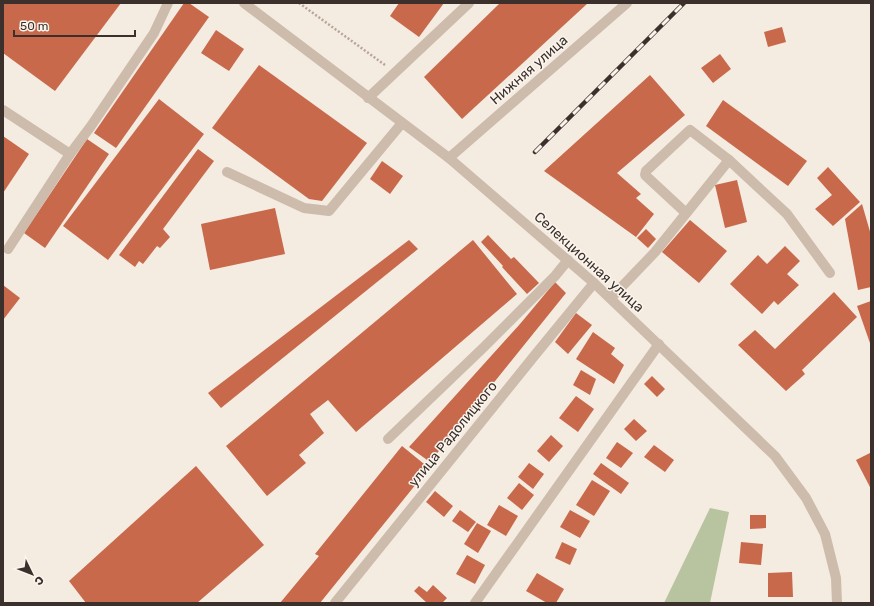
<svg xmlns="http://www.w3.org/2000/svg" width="874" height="606" font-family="Rubik,sans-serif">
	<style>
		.green { fill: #b8c4a0 }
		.building { fill: #c8694b }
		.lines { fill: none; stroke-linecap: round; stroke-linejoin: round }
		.path { stroke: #b9a596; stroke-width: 2.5; stroke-dasharray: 2 2; stroke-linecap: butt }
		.minor { stroke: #cdbbac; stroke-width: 10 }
		.rail-casing { stroke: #3b302b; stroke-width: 4.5 }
		.rail { stroke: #fbf5ee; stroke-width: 3; stroke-dasharray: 9; stroke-linecap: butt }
		.labels { text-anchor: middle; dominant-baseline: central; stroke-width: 3; stroke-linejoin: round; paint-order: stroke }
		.street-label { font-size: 14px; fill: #3b302b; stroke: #fbf5ee }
	</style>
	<rect width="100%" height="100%" fill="#f4ebe1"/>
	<polygon class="green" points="710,508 729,512 710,603 664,603"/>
	<g class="building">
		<polygon points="3,3 121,3 55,91 3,53"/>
		<polygon points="184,3 189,3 209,17 116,148 94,133"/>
		<polygon points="399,3 444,3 419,37 390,16"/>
		<polygon points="500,3 588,3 462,119 424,77"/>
		<polygon points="782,27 786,42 768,47 764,32"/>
		<polygon points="216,30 244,49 229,71 201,53"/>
		<polygon points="720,54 731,69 713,83 701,68"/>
		<polygon points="259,65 367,143 322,201 309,199 212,128"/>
		<polygon points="650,75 685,115 617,173 641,194 636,198 654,214 636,237 544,171"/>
		<polygon points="159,99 204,134 108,260 63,226"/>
		<polygon points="723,100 807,161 788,186 706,126"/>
		<polygon points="3,136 29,154 3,193"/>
		<polygon points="87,139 109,154 45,248 24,233"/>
		<polygon points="198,149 214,161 163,229 170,237 160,248 157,246 143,264 139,261 135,267 119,255"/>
		<polygon points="382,161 403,176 390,194 370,179"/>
		<polygon points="828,167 860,202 833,226 815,209 832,195 817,178"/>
		<polygon points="737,180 747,222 725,228 715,185"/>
		<polygon points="862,204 871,235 871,287 858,290 845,219"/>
		<polygon points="275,208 285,254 210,270 201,224"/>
		<polygon points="690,220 727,251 699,283 662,252"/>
		<polygon points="646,229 656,239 648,248 637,238"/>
		<polygon points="488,235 511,259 514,257 539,283 527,294 502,267 503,266 481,242"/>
		<polygon points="409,240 418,249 221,408 208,393"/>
		<polygon points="473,240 517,294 356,432 328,400 310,414 324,433 299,455 306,463 267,496 226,446"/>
		<polygon points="785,246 800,261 787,274 799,285 778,305 774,301 762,314 730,284 758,255 767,264"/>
		<polygon points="555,282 566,293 430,462 409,447 520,324"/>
		<polygon points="3,285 20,298 3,320"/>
		<polygon points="834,292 857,317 802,370 805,374 786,391 738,345 755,330 775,349"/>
		<polygon points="871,301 871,346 857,306"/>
		<polygon points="576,313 592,325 568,354 555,342"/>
		<polygon points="593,332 615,348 611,354 624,365 614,384 576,359"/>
		<polygon points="581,370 596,379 590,395 573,385"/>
		<polygon points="652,376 665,389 657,397 644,384"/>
		<polygon points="576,396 594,409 578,432 559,418"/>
		<polygon points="634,419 647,431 636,441 624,429"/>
		<polygon points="551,435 563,446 549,462 537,451"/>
		<polygon points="617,442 633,453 621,468 606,458"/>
		<polygon points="654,445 674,460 665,472 644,457"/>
		<polygon points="402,446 429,468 320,603 280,603 319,556 315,554"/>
		<polygon points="870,453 871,456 871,489 856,460"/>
		<polygon points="529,463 544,474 533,489 518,477"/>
		<polygon points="601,463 629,483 621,494 593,474"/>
		<polygon points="196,466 264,545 197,603 86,603 69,581"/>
		<polygon points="592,480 610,491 594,516 576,505"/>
		<polygon points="519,483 534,495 522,510 507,498"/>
		<polygon points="435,491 453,506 444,517 426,502"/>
		<polygon points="499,505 518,516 506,536 487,525"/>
		<polygon points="460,510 476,522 468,532 452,521"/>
		<polygon points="570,510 590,521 580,538 560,527"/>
		<polygon points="750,515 766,515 766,528 750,529"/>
		<polygon points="477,523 491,531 478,553 464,544"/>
		<polygon points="562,542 577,549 570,565 555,558"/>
		<polygon points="741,542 763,544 761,565 739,563"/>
		<polygon points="467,555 485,565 475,584 456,574"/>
		<polygon points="792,572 793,597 768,597 768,573"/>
		<polygon points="537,573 564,589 556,603 547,603 526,591"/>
		<polygon points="433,585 447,598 442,603 427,603 414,591 419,586 427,592"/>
	</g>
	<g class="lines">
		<polyline class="path" points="299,3 385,65"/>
		<g class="minor">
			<polyline points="244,3 449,158 594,283 775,456 806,498 825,534 836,578 837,603"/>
			<polyline points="368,98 469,3"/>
			<polyline points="3,110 70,154 91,126 154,33 168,3"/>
			<polyline points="449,158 627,3"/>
			<polyline points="227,172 304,208 329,211 402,123"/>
			<polyline points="686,213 645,175 646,171 690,130 729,160"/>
			<polyline points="8,249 70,154"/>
			<polyline points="611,298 655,252 729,160 787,214 830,273"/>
			<polyline points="388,439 484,347 555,276 568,260"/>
			<polyline points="335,603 535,355 594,283"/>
			<polyline points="475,603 659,344"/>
		</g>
		<defs>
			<polyline id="rail" points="535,152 684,3"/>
		</defs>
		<use href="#rail" class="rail-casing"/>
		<use href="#rail" class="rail"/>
	</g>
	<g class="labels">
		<g class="street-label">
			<text transform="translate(529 70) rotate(-41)">Нижняя улица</text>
			<text transform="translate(589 262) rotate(42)">Селекционная улица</text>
			<text transform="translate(453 434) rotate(-51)">улица Радолицкого</text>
		</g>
	</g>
	<rect width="874" height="606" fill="none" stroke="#3b302b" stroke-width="8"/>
	<g transform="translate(32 574) rotate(133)" stroke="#fbf5ee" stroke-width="3" paint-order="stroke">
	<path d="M0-3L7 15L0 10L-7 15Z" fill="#3b302b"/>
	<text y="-6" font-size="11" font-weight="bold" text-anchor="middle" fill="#3b302b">С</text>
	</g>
	<path d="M14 30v6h121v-6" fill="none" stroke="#3b302b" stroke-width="2"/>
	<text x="20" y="30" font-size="12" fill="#3b302b" stroke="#fbf5ee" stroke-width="3" paint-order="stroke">50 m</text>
</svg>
